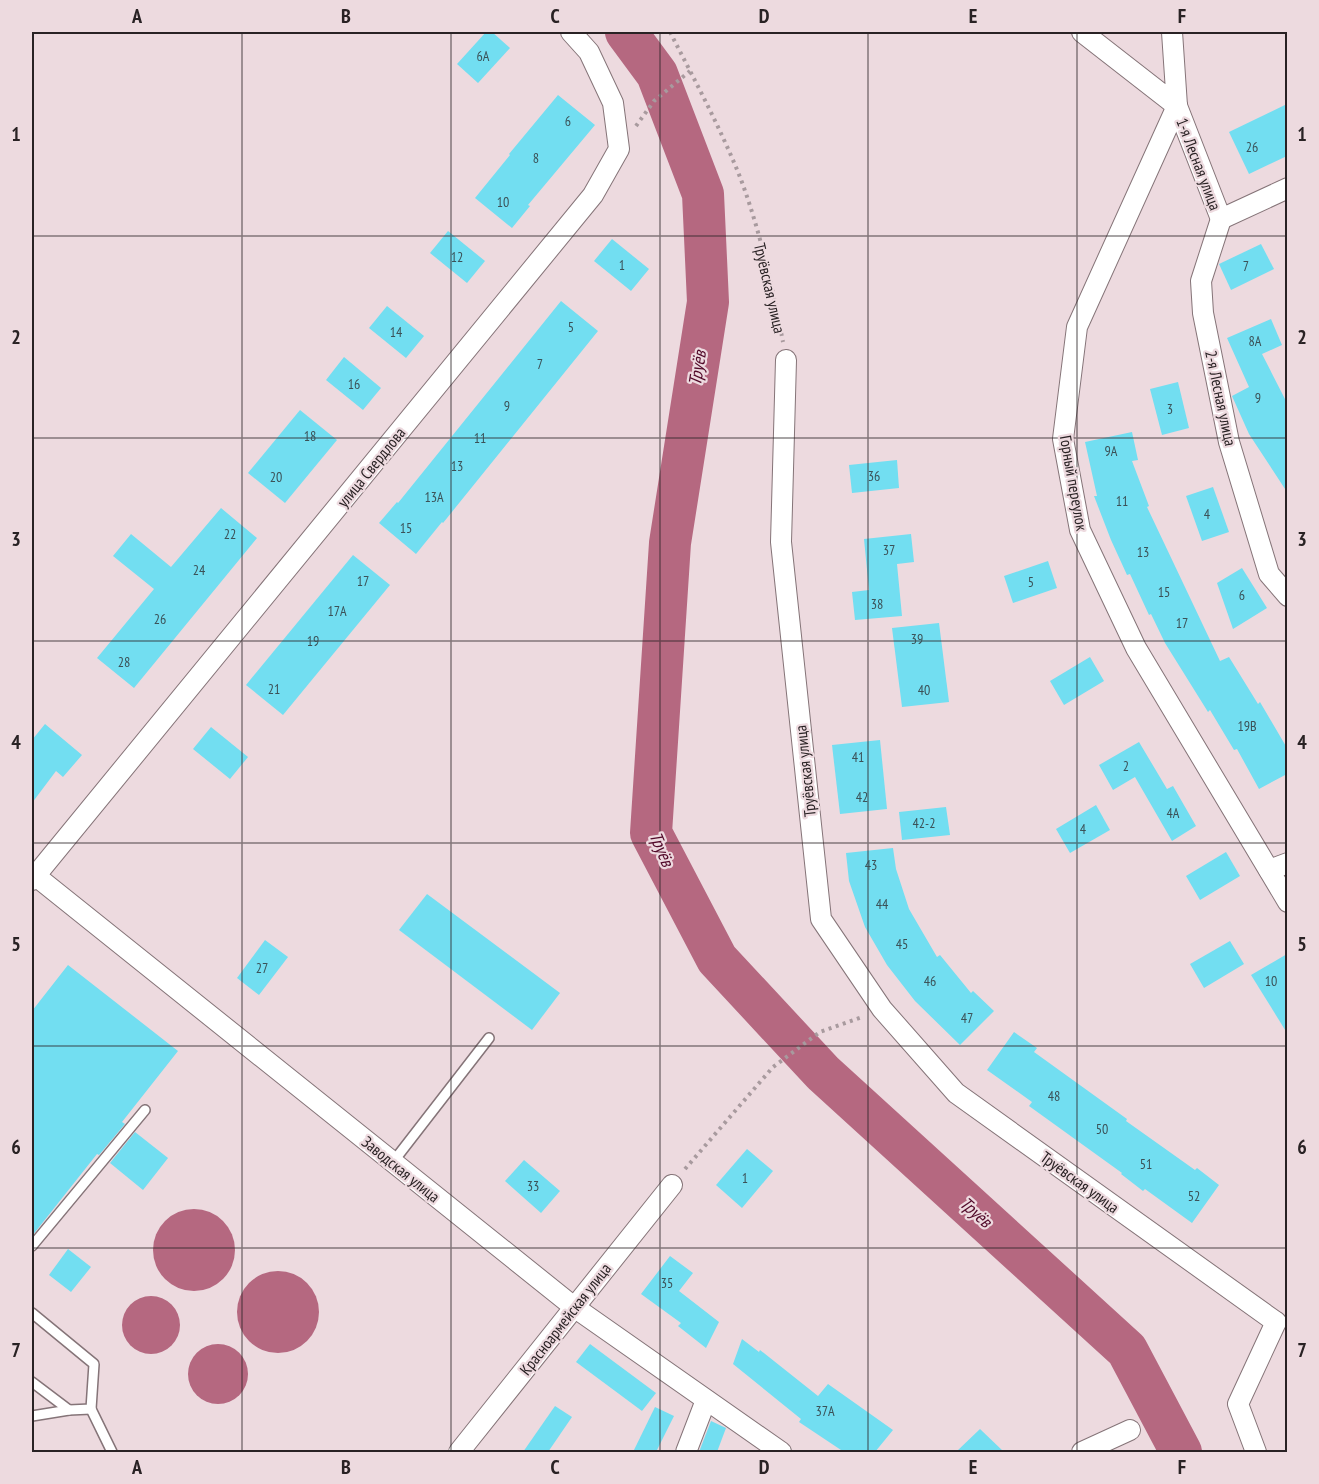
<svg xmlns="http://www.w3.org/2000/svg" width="1319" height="1484" font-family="'PT Sans Narrow',sans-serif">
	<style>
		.water { fill: #b56880 }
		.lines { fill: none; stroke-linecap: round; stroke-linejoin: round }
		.river { stroke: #b56880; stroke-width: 42 }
		.building { fill: #72def1 }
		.service-casing { stroke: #857478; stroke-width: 12 }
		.minor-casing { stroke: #857478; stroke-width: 22 }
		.path { stroke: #a89a9e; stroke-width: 4; stroke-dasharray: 3 4.5; stroke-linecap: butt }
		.service { stroke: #fff; stroke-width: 9 }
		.minor { stroke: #fff; stroke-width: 20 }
		.grid { fill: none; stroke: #292224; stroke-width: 1.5; stroke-opacity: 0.55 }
		.labels { text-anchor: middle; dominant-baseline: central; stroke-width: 4.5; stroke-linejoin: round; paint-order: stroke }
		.number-label { font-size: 14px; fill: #3b5157 }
		.street-label { font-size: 16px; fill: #292224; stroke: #eddadf }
		.water-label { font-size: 18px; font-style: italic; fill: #510929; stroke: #eddadf }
		.neatline { fill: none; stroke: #292224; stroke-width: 2 }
		.grid-label { font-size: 20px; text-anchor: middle; font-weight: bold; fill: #292224 }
	</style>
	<rect width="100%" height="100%" fill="#eddadf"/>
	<g class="water">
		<circle cx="194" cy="1250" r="41"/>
		<circle cx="278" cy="1312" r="41"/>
		<circle cx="151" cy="1325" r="29"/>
		<circle cx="218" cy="1374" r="30"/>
	</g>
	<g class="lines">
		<polyline class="river" points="626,32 657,74 703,194 708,302 670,543 651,833 717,959 823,1073 1127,1350 1181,1452"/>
	</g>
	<g class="building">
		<polygon points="486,32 492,32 510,48 478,83 457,64"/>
		<polygon points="558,95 595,125 528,205 530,206 512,228 475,198 510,155 509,154"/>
		<polygon points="1287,104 1287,156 1249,174 1229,132"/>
		<polygon points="448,231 485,261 467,283 430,253"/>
		<polygon points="612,239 649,269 631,291 594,261"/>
		<polygon points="1261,244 1274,269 1231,290 1219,264"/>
		<polygon points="561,301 598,331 443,523 442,522 416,554 379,523 397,502 398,503"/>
		<polygon points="387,306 424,336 406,358 369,328"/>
		<polygon points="1271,319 1282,345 1262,354 1287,403 1287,492 1249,434 1232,396 1249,387 1227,338"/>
		<polygon points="344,357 381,388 363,410 326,380"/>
		<polygon points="1178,382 1189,428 1162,435 1150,389"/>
		<polygon points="300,410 337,440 285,503 248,473"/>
		<polygon points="1132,432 1138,460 1132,461 1149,506 1147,507 1220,661 1229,657 1258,704 1260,702 1287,748 1287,774 1259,789 1237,749 1234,750 1210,710 1208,712 1165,643 1151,614 1149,615 1130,574 1127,575 1111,540 1094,496 1097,496 1085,442"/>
		<polygon points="897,460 899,488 852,493 849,465"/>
		<polygon points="1213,487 1229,532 1202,541 1186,496"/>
		<polygon points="221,508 257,538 134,688 97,658 154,589 113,556 131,534 171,567"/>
		<polygon points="911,534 914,562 897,564 902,616 855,620 852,592 869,590 864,539"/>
		<polygon points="353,555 390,585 283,715 246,685"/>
		<polygon points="1048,561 1057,588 1013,603 1004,576"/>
		<polygon points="1242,568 1267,608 1233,629 1217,583"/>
		<polygon points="939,623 949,702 902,707 892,628"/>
		<polygon points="1090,657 1104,681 1064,705 1050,681"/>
		<polygon points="45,724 82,755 63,777 56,771 32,803 32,740"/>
		<polygon points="211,727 248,757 230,779 193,749"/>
		<polygon points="880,740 887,809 840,814 832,745"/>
		<polygon points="1139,742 1167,789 1173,786 1196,826 1172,841 1135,777 1113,790 1099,765"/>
		<polygon points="1096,805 1110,830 1070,853 1056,829"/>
		<polygon points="946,807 950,835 902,840 899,812"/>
		<polygon points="893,848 896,869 909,909 937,957 940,955 971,993 973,991 994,1011 960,1045 915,1001 887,965 865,927 849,881 846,853"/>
		<polygon points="1226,852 1240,876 1200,900 1186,876"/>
		<polygon points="427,894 560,993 532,1030 399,930"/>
		<polygon points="265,940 288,957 259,995 237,978"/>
		<polygon points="1230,941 1244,964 1204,988 1190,964"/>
		<polygon points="1287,954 1287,1033 1251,975"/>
		<polygon points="68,965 178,1051 122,1122 125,1124 99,1155 97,1154 32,1236 32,1011"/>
		<polygon points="1014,1032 1037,1048 1034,1052 1127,1119 1126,1121 1195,1170 1197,1168 1219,1185 1192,1223 1145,1189 1143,1191 1121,1174 1122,1173 1029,1106 1032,1102 987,1070"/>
		<polygon points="135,1132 168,1158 143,1190 110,1163"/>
		<polygon points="747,1149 773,1171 742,1208 716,1185"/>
		<polygon points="524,1160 560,1191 541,1213 505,1181"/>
		<polygon points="68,1249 91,1267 71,1292 49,1275"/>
		<polygon points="670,1256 693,1273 679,1291 719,1322 706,1348 678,1326 681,1323 641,1294"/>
		<polygon points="742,1339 759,1352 760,1350 818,1396 828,1384 893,1430 875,1452 844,1452 799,1422 801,1419 733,1364"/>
		<polygon points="590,1344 656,1393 642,1411 576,1362"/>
		<polygon points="555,1406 572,1417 548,1452 523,1452"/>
		<polygon points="655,1407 674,1416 656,1452 633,1452"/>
		<polygon points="711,1421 726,1428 717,1452 699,1452"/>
		<polygon points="980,1429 1004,1452 956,1452"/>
	</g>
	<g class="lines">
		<defs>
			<g id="service">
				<polyline points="393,1162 489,1038"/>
				<polyline points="32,1246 145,1110"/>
				<polyline points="32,1313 94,1364 91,1409 69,1410 32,1416"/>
				<polyline points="32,1382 69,1410"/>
				<polyline points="91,1409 112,1452"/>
			</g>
			<g id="minor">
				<polyline points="1082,32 1177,106 1172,32"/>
				<polyline points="1177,106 1077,327 1063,439 1080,530 1136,648 1288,902"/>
				<polyline points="1177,106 1221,219 1288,188"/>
				<polyline points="1221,219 1201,281 1203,313 1229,442 1269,574 1288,596"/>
				<polyline points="786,360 781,542 821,919 882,1009 956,1093 1276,1322"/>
				<polyline points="1269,870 1288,863"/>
				<polyline points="32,873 574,1307 781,1452"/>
				<polyline points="32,880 593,195 619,149 613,103 589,52 571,32"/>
				<polyline points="459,1452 672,1185"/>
				<polyline points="686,1452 706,1400"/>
				<polyline points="1082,1452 1130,1430"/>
				<polyline points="1256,1452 1238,1404 1276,1322"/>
			</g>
		</defs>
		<use href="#service" class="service-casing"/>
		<use href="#minor" class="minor-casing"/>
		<g class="path">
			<path d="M670,32C694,79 720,127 740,177C760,230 772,286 783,342"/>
			<polyline points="636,126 654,101 690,71"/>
			<polyline points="685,1169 773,1067 820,1032 862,1017"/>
		</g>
		<use href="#service" class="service"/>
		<use href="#minor" class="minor"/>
	</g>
	<path class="grid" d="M242,32V1452M451,32V1452M660,32V1452M868,32V1452M1077,32V1452M32,236H1288M32,438H1288M32,641H1288M32,843H1288M32,1046H1288M32,1248H1288"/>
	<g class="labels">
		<g class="number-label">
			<text x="483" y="56">6А</text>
			<text x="568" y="121">6</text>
			<text x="1252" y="147">26</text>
			<text x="536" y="158">8</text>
			<text x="503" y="202">10</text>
			<text x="457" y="257">12</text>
			<text x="622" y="265">1</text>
			<text x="1246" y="266">7</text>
			<text x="571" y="327">5</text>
			<text x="396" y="332">14</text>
			<text x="1255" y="341">8А</text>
			<text x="540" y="364">7</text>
			<text x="354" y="384">16</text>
			<text x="1258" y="398">9</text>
			<text x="507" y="406">9</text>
			<text x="1170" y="409">3</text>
			<text x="310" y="436">18</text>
			<text x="480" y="438">11</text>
			<text x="1111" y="451">9А</text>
			<text x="457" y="466">13</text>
			<text x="874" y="476">36</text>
			<text x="276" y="477">20</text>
			<text x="434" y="497">13А</text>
			<text x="1122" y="501">11</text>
			<text x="1207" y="514">4</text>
			<text x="406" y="528">15</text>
			<text x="230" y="534">22</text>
			<text x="889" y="550">37</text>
			<text x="1143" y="552">13</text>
			<text x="199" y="570">24</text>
			<text x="363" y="581">17</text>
			<text x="1031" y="582">5</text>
			<text x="1164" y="592">15</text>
			<text x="1242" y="595">6</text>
			<text x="877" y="604">38</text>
			<text x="337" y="611">17А</text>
			<text x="160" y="619">26</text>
			<text x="1182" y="623">17</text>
			<text x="917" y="639">39</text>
			<text x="313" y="641">19</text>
			<text x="124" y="662">28</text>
			<text x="274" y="689">21</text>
			<text x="924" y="690">40</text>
			<text x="1247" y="726">19В</text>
			<text x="858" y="757">41</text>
			<text x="1126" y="766">2</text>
			<text x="862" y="797">42</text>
			<text x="1173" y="813">4А</text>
			<text x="924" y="823">42-2</text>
			<text x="1083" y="829">4</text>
			<text x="871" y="865">43</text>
			<text x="882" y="904">44</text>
			<text x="902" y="944">45</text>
			<text x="262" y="968">27</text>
			<text x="930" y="981">46</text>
			<text x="1271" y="981">10</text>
			<text x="967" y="1018">47</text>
			<text x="1054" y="1096">48</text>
			<text x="1102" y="1129">50</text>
			<text x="1146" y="1164">51</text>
			<text x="745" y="1178">1</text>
			<text x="533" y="1186">33</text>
			<text x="1194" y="1196">52</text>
			<text x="667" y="1283">35</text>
			<text x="825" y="1411">37А</text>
		</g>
		<g class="street-label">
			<text transform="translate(1199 164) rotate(69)">1-я Лесная улица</text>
			<text transform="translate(770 288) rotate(77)">Труёвская улица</text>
			<text transform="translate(1221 398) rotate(78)">2-я Лесная улица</text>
			<text transform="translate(371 467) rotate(-51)">улица Свердлова</text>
			<text transform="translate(1074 483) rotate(80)">Горный переулок</text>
			<text transform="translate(805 771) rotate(-96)">Труёвская улица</text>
			<text transform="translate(401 1169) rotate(39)">Заводская улица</text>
			<text transform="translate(1080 1182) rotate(36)">Труёвская улица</text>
			<text transform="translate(565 1319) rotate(-52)">Красноармейская улица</text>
		</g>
		<g class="water-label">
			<text transform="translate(697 368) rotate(-81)">Труёв</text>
			<text transform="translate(662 849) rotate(67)">Труёв</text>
			<text transform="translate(976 1212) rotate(42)">Труёв</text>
		</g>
	</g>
	<rect width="1319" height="1484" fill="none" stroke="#eddadf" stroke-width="66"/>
	<rect x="33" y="33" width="1253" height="1418" class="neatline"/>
	<g class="grid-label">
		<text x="137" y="23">A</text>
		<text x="346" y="23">B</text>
		<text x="555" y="23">C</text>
		<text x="764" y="23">D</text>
		<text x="973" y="23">E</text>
		<text x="1182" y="23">F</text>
		<text x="16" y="141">1</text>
		<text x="1302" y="141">1</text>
		<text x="16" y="344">2</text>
		<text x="1302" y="344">2</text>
		<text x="16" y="546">3</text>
		<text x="1302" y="546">3</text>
		<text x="16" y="749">4</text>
		<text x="1302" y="749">4</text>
		<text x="16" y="951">5</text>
		<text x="1302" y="951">5</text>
		<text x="16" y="1154">6</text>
		<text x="1302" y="1154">6</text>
		<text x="16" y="1357">7</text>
		<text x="1302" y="1357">7</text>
		<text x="137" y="1474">A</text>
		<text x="346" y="1474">B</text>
		<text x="555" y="1474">C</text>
		<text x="764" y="1474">D</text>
		<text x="973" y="1474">E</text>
		<text x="1182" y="1474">F</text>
	</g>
</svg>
